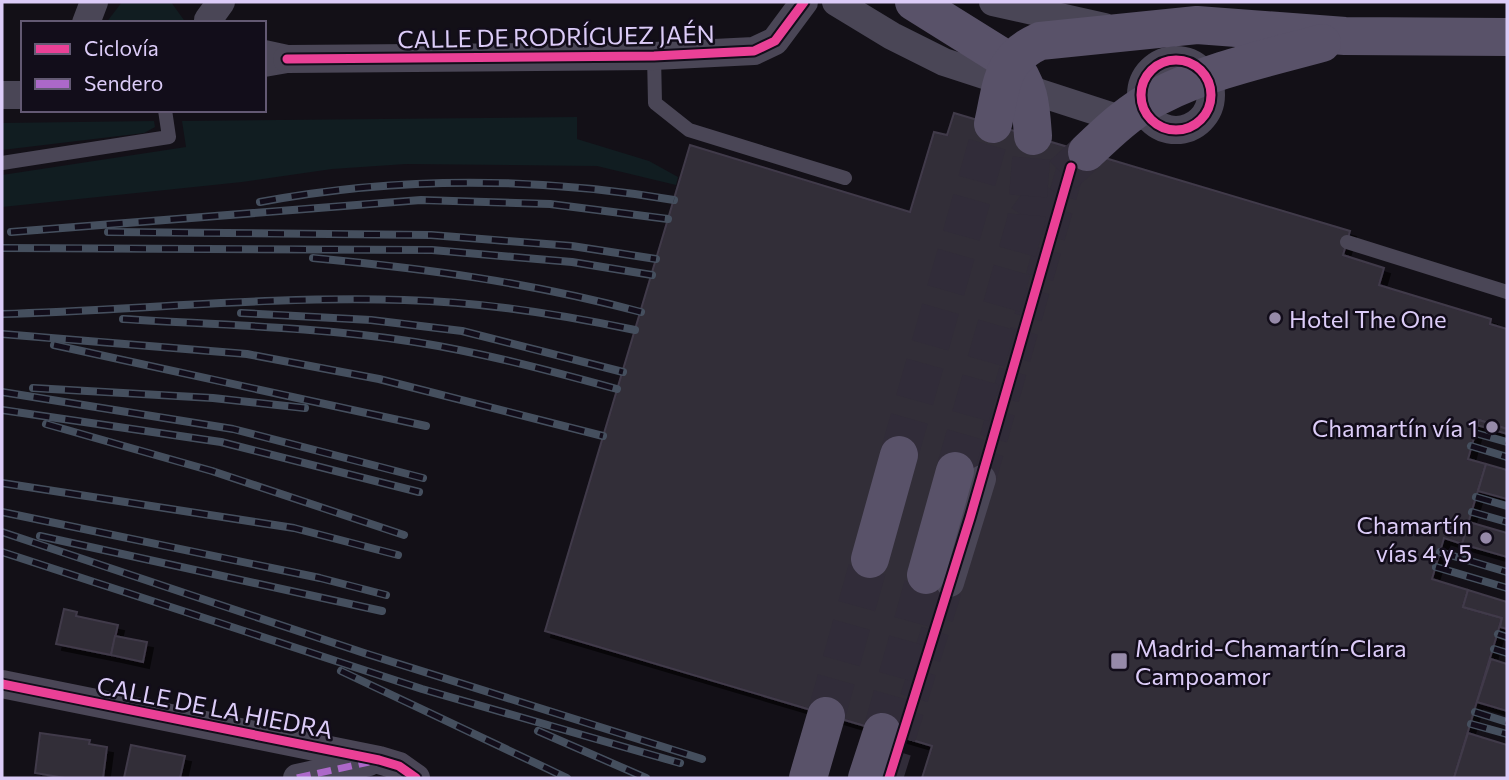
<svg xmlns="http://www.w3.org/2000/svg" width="1509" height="780" font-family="Commissioner,sans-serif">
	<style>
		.green { fill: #111d21 }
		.building { fill: #322d39; stroke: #413a4a; stroke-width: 2; filter: url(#shadow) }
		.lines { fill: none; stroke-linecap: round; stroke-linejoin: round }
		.street-tunnel { stroke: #312c39; stroke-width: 28; stroke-dasharray: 28 14; stroke-linecap: butt }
		.secondary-tunnel { stroke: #312c39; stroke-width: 38; stroke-dasharray: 38 19; stroke-linecap: butt }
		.lane { stroke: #4a4656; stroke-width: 14 }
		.street { stroke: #4a4656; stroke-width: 28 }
		.secondary { stroke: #595269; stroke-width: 38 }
		.rail-casing { stroke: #454f5e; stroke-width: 8 }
		.rail { stroke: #120d1a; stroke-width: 5; stroke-dasharray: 16; stroke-linecap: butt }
		.quiet { stroke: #ac68c9; stroke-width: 7; stroke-dasharray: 14 7; stroke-linecap: butt }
		.cycleway-casing { stroke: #120d1a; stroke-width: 13 }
		.cycleway { stroke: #ea4096; stroke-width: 9 }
		.poi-dot { fill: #968aa9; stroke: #120d1a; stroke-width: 2.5 }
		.labels { text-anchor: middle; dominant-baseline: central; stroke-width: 5; stroke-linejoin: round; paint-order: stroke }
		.street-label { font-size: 24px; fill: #dcccf8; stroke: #120d1a }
		.poi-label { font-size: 24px; fill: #dcccf8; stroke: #120d1a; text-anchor: start }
	</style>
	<defs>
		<filter id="shadow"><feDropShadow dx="6" dy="6" stdDeviation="0" flood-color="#0009"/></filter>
	</defs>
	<rect width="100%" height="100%" fill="#131017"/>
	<g class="green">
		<polygon points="122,2 171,2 186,23 106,23"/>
		<polygon points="577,117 577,139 649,161 678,177 676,185 597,166 406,164 332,169 242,182 2,207 2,175 186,147 182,121"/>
		<polygon points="154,121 155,127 144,133 2,150 2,123"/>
	</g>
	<g class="building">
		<polygon points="954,113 1350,231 1343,255 1384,268 1379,285 1491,319 1490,324 1507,329 1507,429 1479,420 1468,459 1486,464 1476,497 1462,544 1444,538 1432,579 1468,590 1463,607 1502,618 1454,778 922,778 932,746 545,631 690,145 910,212 934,132 947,135"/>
		<polygon points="1479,420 1507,429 1507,434 1477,425"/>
		<polygon points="1486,464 1507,470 1507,499 1478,491"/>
		<polygon points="1469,522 1507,533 1507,557 1462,544"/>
		<polygon points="1468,590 1507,602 1507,629 1500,627 1502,618 1463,607"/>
		<polygon points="64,609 77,612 76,616 118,625 111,655 56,644"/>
		<polygon points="115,636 147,642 143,662 111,655"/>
		<polygon points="1491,659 1507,664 1507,711 1477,702"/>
		<polygon points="40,733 90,740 89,744 107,747 103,778 65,778 35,773"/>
		<polygon points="1468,733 1507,745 1507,778 1454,778"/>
		<polygon points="131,745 185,756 180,778 124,778"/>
	</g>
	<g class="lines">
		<g class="street-tunnel">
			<polyline points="982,479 1071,167"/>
			<polyline points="889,778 950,583"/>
		</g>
		<g class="secondary-tunnel">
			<polyline points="1027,219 1050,187 1087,152"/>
			<polyline points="899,455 993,124"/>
			<polyline points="955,471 1026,221 1033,136"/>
			<polyline points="826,716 870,559"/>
			<polyline points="882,732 926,575"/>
		</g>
		<g class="lane">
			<polyline points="654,56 655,103 689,130 845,178"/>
			<polyline points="2,163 169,137 165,110"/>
			<polyline points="1347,242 1507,292"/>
		</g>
		<g class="street">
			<polyline points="836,2 892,36 944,62 1114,117 1138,116"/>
			<polyline points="993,2 1104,27"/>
			<polyline points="86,23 94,2"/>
			<polyline points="211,23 208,20 221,2"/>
			<polyline points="264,54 287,59 264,63"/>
			<polyline points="287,59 654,56 754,51 775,41 804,2"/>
			<circle cx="1176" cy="95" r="35"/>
			<polyline points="2,95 23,95"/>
			<polyline points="950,583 982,479"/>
			<polyline points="2,684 379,760 399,766 416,778"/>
			<polyline points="297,778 369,762"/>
		</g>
		<g class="secondary">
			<path d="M914,2L1010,62C1030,84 1031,107 1033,136"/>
			<path d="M993,124C1002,85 1000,59 1040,41L1197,25L1345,36L1507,37"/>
			<path d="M1087,152C1108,132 1132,109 1159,96C1210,70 1268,58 1322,43"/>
			<polyline points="870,559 899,455"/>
			<polyline points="926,575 955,471"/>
			<polyline points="808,778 826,716"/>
			<polyline points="867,778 882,732"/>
		</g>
		<defs>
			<g id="rail">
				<path d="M260,202C398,176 536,177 674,200"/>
				<polyline points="11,232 421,200 550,204 668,219"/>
				<polyline points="108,232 431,235 572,246 656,259"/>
				<polyline points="2,248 432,250 572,262 652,275"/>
				<path d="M313,258C428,269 528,282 641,312"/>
				<polyline points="241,313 371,320 462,331 623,372"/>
				<path d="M2,314C136,310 270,296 404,300C482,302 559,314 635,330"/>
				<path d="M123,319C220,325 319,327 415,342C484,353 551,371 617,389"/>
				<polyline points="2,334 247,354 379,379 603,436"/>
				<polyline points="54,345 426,426"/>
				<polyline points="33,388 213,398 305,408"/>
				<polyline points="2,392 233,429 423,478"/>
				<polyline points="2,410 221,442 419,492"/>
				<polyline points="46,424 212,471 404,535"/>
				<polyline points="1475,433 1507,442"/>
				<polyline points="1471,446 1507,457"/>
				<polyline points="2,483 294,528 398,555"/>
				<polyline points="1476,497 1507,506"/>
				<polyline points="2,512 320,578 386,595"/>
				<polyline points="1472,512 1507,522"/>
				<polyline points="2,532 364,653 702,759"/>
				<polyline points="40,536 382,611"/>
				<polyline points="2,552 422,689 680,763"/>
				<polyline points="1440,552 1507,572"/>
				<polyline points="1436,567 1507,588"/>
				<polyline points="1498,634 1507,637"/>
				<polyline points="1494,649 1507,653"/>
				<polyline points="341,671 567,778"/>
				<polyline points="1475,712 1507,722"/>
				<polyline points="1471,724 1507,734"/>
				<polyline points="538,731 646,778"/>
			</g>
		</defs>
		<use href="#rail" class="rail-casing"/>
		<use href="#rail" class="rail"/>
		<polyline class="quiet" points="297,778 369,762"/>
		<defs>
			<g id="cycleway">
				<polyline points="287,59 654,56 754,51 775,41 804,2"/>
				<circle cx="1176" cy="95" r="35"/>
				<polyline points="2,684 379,760 399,766 416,778"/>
				<polyline points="889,778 970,518 1071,167"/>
			</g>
		</defs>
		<use href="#cycleway" class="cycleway-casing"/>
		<use href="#cycleway" class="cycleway"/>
	</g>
	<g class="poi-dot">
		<circle cx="1275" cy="318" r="7"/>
		<circle cx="1492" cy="427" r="7"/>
		<circle cx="1486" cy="538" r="7"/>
		<rect x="1110" y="652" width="18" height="18" rx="3.5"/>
	</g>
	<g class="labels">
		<g class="street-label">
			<text transform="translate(556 36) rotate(-1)">CALLE DE RODRÍGUEZ JAÉN</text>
			<text transform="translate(215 707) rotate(11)">CALLE DE LA HIEDRA</text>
		</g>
		<g class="poi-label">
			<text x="1289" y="318">Hotel The One</text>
			<text x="1478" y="427" text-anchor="end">Chamartín vía 1</text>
			<text x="1472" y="524" text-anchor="end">Chamartín<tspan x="1472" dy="28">vías 4 y 5</tspan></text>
			<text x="1135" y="647">Madrid-Chamartín-Clara<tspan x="1135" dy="28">Campoamor</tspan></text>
		</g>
	</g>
	<rect width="1509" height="780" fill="none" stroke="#dcccf8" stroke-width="7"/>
	<rect x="21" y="21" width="245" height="91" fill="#120d1a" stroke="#635973" stroke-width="2"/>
	<rect x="35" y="44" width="35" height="10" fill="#ea4096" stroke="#635973" stroke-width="2"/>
	<text x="84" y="56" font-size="21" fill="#dcccf8">Ciclovía</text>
	<rect x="35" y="79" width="35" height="10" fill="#ac68c9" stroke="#635973" stroke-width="2"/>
	<text x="84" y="91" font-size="21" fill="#dcccf8">Sendero</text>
</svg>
